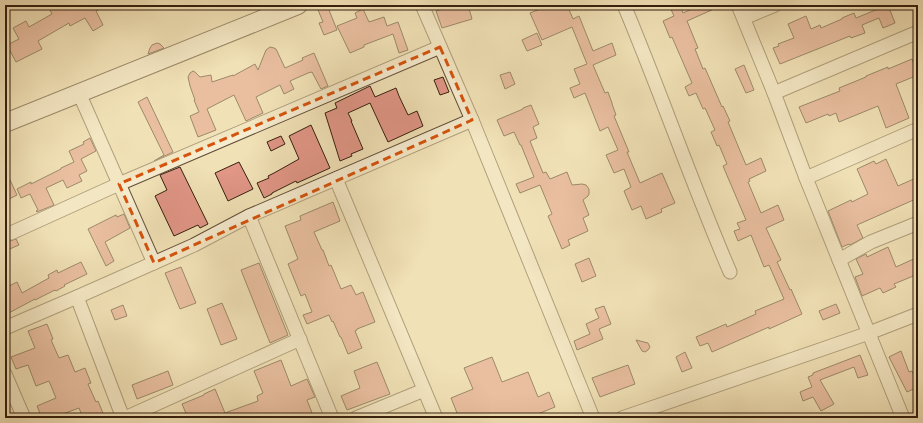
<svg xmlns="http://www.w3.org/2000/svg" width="923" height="423" font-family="Vollkorn,serif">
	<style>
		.building { fill: #e19686; stroke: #351f0e }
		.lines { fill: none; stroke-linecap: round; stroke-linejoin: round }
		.street-casing { stroke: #645038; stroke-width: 15 }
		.secondary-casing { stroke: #351f0e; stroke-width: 20 }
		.street { stroke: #f6ecd0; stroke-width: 13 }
		.secondary { stroke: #f6ecd0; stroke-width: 18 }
		.marked { fill: none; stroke: #d6530c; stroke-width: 3; stroke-dasharray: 8 5; stroke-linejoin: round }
	</style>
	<rect width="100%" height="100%" fill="#f1e1b6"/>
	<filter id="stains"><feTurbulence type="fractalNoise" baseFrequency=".005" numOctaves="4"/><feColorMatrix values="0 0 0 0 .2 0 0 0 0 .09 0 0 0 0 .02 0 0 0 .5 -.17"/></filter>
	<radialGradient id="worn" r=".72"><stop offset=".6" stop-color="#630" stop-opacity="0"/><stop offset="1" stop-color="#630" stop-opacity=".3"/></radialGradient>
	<g class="building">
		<polygon points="55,5 108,5 96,11 103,25 93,31 85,18 70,26 69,23 38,41 42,49 16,62 7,45 19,39 13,28 26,21 29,27 52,14 49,8"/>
		<polygon points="316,5 327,5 337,30 324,35 319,23 323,22"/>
		<polygon points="458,5 468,5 472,19 442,28 436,11"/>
		<polygon points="550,5 567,5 573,19 579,16 593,51 612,43 616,55 593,65 605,93 608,92 612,103 612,104 616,115 614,116 629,152 627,152 640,183 662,173 675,203 661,209 662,212 646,219 641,206 632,210 624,191 631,187 624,169 614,173 606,155 618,150 608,127 600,131 585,93 574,98 570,88 580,84 574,69 587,64 572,27 542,40 530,13"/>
		<polygon points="669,5 680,5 683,13 700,5 723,5 687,21 698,48 695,49 703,69 705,68 722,107 723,106 730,121 728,122 746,165 761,158 766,171 749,179 750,181 748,182 761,213 778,205 784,220 766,228 781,260 777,262 790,290 791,289 802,314 769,329 769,327 712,352 708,343 700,346 696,337 726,324 727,327 756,314 755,311 784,299 769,265 764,267 751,235 738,241 734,231 740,229 737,223 746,220 723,166 727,164 719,145 717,146 711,132 715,130 705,108 703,109 696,93 689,96 685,87 692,83 672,37 670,38 663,21 674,16"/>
		<polygon points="888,5 895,23 883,28 879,18 862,25 865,33 851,38 850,36 780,64 773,48 779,46 778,44 794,38 788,24 806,16 811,29 820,25 821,28 842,19 842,18 854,13 856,18"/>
		<polygon points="363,9 369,22 384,17 387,26 398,22 408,50 399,53 393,34 364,45 364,47 350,53 337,26 357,18 355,13"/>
		<polygon points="537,33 542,45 527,51 522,40"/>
		<polygon points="157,43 160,44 164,48 148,54 150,48 152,45"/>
		<polygon points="270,47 274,48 276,49 285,68 303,60 302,58 314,53 328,86 321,89 312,72 308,73 290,81 294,89 284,94 280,85 256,97 263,113 246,121 234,95 207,109 216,130 198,137 190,116 199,112 194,100 195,100 190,86 188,77 190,73 193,71 195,72 200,77 211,75 212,82 233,75 233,76 255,64 258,70 266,50"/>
		<polygon points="912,59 918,75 896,84 909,118 886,128 878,106 839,122 836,113 829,116 828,114 806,123 799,107 840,91 839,88 866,77 866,76 888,67 888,69"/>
		<polygon points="744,65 754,90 746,93 735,69"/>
		<polygon points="510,72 515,84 505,89 500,75"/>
		<polygon points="443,77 449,92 440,95 434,80"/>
		<polygon points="370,86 375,97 396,88 399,96 408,115 417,111 423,126 388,142 370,103 348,113 352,121 351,121 363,149 351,154 352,156 340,161 325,113 337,108 335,103"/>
		<polygon points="147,97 173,152 154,161 164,155 138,102"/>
		<polygon points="531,105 539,124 533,127 537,138 530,141 543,173 546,172 550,179 567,172 572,185 582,184 586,185 589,189 589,194 588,196 583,200 589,215 583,218 588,231 568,240 570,245 562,249 548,216 552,214 540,185 520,193 516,184 534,177 521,145 520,145 514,132 504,136 497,120 523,109 523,108"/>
		<polygon points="311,125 330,168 297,183 296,181 272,193 272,194 264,198 257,183 269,178 268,176 274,173 299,159 289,136"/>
		<polygon points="281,136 285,144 271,151 267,142"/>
		<polygon points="90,138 96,151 81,159 87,171 79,175 82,181 67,188 63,180 46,188 54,205 37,212 36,211 38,210 30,194 21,198 17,189 31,182 31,184 61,169 61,168 74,162 69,151 84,144 83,142"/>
		<polygon points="886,159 898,186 918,177 918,198 857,225 863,238 850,245 849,244 842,247 828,211 851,200 852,202 868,194 857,169 874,161 876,164"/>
		<polygon points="239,162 253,189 228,201 215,173"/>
		<polygon points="180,167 208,224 200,228 198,225 174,236 155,196 167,190 160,175"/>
		<polygon points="5,169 17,195 5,201"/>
		<polygon points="333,202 340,221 314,232 322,250 323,250 329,266 331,265 341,289 351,285 356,295 363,292 375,322 357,329 357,330 355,331 362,348 348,354 341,337 340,337 333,321 332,322 329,315 307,324 303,315 312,312 305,294 301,296 288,264 298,259 285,226 301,220 300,216"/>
		<polygon points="124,214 130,228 105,242 114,261 106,266 88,229 116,215 117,217"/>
		<polygon points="5,238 10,241 16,239 19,245 5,251"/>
		<polygon points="888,247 896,267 918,257 918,274 894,284 896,287 883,293 880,288 862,296 855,277 863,274 856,259 866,254 867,257"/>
		<polygon points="589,258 596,276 582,282 575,264"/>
		<polygon points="81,262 87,274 64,285 65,286 56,291 55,290 35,300 35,299 5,315 5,288 17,282 22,293 49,278 48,275 57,270 58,273"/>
		<polygon points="259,263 288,335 270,343 241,270"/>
		<polygon points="181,267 196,303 180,309 165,273"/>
		<polygon points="222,303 237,339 221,345 207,309"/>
		<polygon points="836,304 840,313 823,320 819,311"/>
		<polygon points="123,305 127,316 115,320 111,310"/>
		<polygon points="604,306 611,324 599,329 603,339 577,350 574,341 590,334 586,324 599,318 595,309"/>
		<polygon points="47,324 53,339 51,340 59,358 68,355 75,372 85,368 91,383 88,384 96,402 98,401 105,418 83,418 79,408 52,418 42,418 37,406 56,398 49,381 36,386 28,365 16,369 11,357 35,348 28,331"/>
		<polygon points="636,340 648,343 650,347 648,350 645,352 642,351"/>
		<polygon points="901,351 909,372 912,371 918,385 918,387 907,392 889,357"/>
		<polygon points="685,352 692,368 682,372 676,357"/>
		<polygon points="860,355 868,375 858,378 854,367 820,380 834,404 821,411 813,397 803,401 800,392 812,387 808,377 813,375 813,373"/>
		<polygon points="492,357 502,382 528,372 538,397 549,392 555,407 528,418 459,418 451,398 473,389 464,368"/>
		<polygon points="281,360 291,386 307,379 315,397 307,400 314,418 188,418 182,404 204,395 204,394 215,389 225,413 258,401 257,396 263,393 254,371"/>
		<polygon points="377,362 390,394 347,410 341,396 360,388 354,371"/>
		<polygon points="628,365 635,384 600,397 592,378"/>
		<polygon points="168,371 173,385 137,399 132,385"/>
	</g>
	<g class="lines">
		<defs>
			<g id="street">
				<polyline points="422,5 472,120 593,418"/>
				<path d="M624,5C661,93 692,184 730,272"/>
				<polyline points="738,5 774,93 806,178 903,418"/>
				<polyline points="744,18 775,5"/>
				<polyline points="79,93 154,263"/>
				<polyline points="774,93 918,32"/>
				<polyline points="806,178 918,129"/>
				<polyline points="336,179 436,418"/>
				<polyline points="249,216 332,418"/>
				<polyline points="11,233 119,184 440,47"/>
				<polyline points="839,260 871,242 918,223"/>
				<polyline points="77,297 123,418"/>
				<polyline points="5,328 77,297 194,245 249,216 472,120"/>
				<polyline points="5,374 24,418"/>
				<polyline points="125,418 300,339"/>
				<polyline points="356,418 424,390"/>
				<polyline points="622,418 869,333 918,314"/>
			</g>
			<polyline id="secondary" points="5,123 298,5"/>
		</defs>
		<use href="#street" class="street-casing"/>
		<use href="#secondary" class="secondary-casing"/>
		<use href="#street" class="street"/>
		<use href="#secondary" class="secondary"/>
	</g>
	<path d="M0 0H923V423H0ZM440,47L472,120L154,263L119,184Z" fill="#f1e1b6" fill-opacity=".55" fill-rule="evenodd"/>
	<path class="marked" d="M440,47L472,120L154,263L119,184Z"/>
	<rect width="923" height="423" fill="none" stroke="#f1e1b6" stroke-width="20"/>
	<rect x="6" y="6" width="911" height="411" fill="none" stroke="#351f0e" stroke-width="2"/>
	<rect x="10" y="10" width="903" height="403" fill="none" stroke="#351f0e"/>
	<rect width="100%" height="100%" filter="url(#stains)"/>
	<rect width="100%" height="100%" fill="url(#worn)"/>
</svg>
